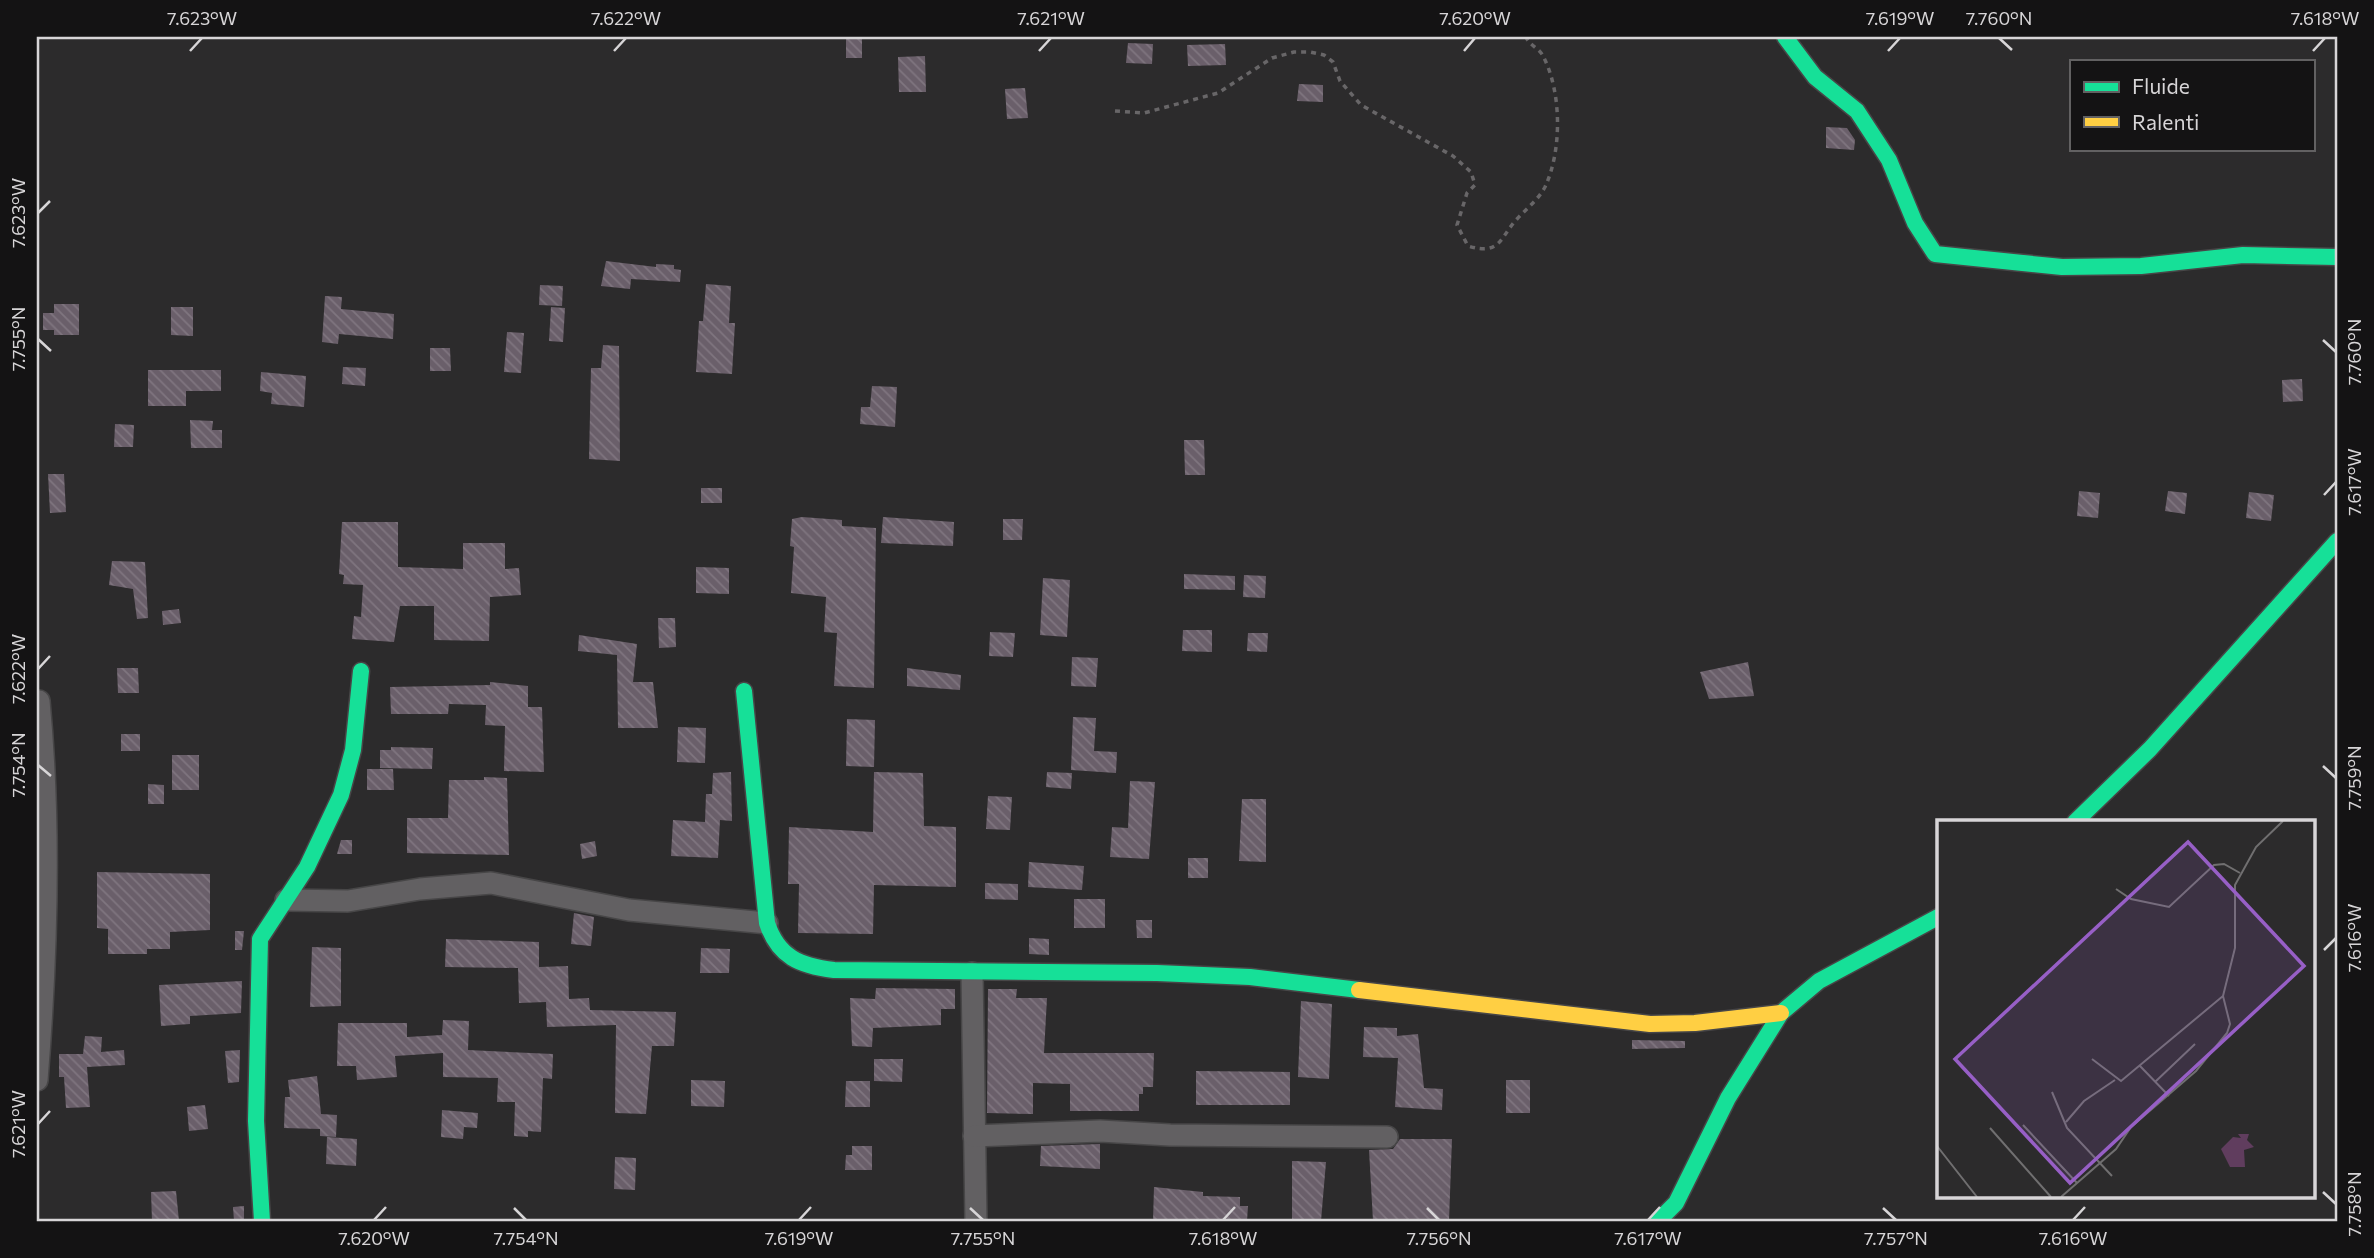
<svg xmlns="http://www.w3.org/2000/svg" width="2374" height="1258" font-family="Commissioner,sans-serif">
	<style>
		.building { fill: url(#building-back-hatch) }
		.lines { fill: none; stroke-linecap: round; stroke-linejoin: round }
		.street-casing { stroke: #474647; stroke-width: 24 }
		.fast-casing { stroke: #474647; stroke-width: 19 }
		.slow-casing { stroke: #474647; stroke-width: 19 }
		.path { stroke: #686668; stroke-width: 3.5; stroke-dasharray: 5 5; stroke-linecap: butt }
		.street { stroke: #626062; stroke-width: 21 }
		.fast { stroke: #16e098; stroke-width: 16 }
		.slow { stroke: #ffcf43; stroke-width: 16 }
		.ticks { fill: none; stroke: #d7d5d7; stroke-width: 2.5 }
		.inset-road { fill: none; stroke: #706f70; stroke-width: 2 }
		.view { fill: #975fc6; fill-opacity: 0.15; stroke: #975fc6; stroke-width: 3.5 }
		.inset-edge { fill: none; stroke: #d7d5d7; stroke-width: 3.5 }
		.neatline { fill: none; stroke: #d7d5d7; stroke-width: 2.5 }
		.ticks-label { font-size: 18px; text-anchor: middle; fill: #d7d5d7 }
	</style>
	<defs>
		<pattern id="building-back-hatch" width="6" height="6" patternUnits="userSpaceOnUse" patternTransform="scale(1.75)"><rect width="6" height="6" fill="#6a5f6a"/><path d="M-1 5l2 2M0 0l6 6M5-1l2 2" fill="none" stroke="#7f757f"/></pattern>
	</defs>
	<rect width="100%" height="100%" fill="#2c2b2c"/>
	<g class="building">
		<rect x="846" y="37" width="16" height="21"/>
		<polygon points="1128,43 1153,44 1152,64 1126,63"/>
		<polygon points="1225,44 1226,65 1188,66 1187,45"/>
		<polygon points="925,56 926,92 899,92 898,57"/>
		<polygon points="1299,84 1323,85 1323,102 1297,101"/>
		<polygon points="1025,88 1028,118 1007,119 1005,89"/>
		<polygon points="1826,127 1847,128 1855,140 1854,150 1826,148"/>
		<polygon points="606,261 656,267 656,264 674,265 674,269 681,270 680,282 631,279 630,289 601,286"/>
		<polygon points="706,284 731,286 729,323 735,323 732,374 696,372 699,321 703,321"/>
		<polygon points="540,285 563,286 562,306 539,305"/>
		<polygon points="325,296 342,297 341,309 394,314 393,339 339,334 338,344 322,342"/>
		<polygon points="54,304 79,304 79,335 54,335 54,330 43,330 43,313 54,313"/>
		<polygon points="171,307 193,307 193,336 171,335"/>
		<polygon points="551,307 565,308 563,342 549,341"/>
		<polygon points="507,332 524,333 521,373 504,372"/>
		<polygon points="603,345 619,346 620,461 589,459 591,368 601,368"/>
		<polygon points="430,348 450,348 451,371 430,371"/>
		<polygon points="343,367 366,368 365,386 342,384"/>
		<polygon points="148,370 221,370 221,391 186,391 186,406 148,406"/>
		<polygon points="261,372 306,376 304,407 271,404 272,393 260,391"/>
		<polygon points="2302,379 2303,401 2283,402 2282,380"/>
		<polygon points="872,386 897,387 895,427 860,424 861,407 870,407"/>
		<polygon points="190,420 213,421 212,430 222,430 222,448 191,448"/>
		<polygon points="115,424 134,425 133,447 114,447"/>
		<polygon points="1184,440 1204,440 1205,475 1185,475"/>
		<polygon points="48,474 64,474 66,512 50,513"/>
		<rect x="701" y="488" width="21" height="15"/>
		<polygon points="2079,491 2100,493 2098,518 2077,516"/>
		<polygon points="2168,491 2187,493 2185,514 2165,511"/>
		<polygon points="2249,492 2274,495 2271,521 2246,518"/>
		<polygon points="802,517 842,520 842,526 876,528 874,688 834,686 837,633 824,632 826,597 791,593 794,547 790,546 792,519"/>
		<polygon points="883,517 954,522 953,546 881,543"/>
		<polygon points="1003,519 1023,519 1022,540 1003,540"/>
		<polygon points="342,522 398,522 398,567 463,569 463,543 505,543 505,569 519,568 521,595 490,597 489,641 434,640 434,606 400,606 394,642 352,639 354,616 361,617 363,585 343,584 344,575 339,574"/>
		<polygon points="112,561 145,562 148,618 137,619 133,589 109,585"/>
		<polygon points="696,567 729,568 729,594 696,593"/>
		<polygon points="1184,574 1235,576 1235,590 1184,589"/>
		<polygon points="1244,575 1266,576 1265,598 1243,597"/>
		<polygon points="1043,578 1070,580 1067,637 1040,635"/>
		<polygon points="179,609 181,623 163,625 162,611"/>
		<polygon points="658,618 675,618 676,647 659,648"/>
		<polygon points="1183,630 1212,630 1212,652 1182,651"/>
		<polygon points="990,632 1015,633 1013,657 989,656"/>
		<polygon points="1248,633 1268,633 1267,652 1247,651"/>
		<polygon points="579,635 637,644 633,682 653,682 658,728 618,728 617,655 578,651"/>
		<polygon points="1072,657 1098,658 1096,687 1071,686"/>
		<polygon points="1748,662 1754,696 1709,699 1700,672"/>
		<polygon points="117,668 138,668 139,693 118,693"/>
		<polygon points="907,668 961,675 960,690 907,686"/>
		<polygon points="490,682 528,686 528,707 542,707 544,772 504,771 505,726 485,725 486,705 449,704 448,714 391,714 390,687 490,685"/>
		<polygon points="1073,717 1096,718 1094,751 1117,752 1116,773 1071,770"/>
		<polygon points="847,719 875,720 874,767 846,766"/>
		<polygon points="678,727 706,728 705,763 677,762"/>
		<rect x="121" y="734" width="19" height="17"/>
		<polygon points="391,747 433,748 432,769 380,768 380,750 391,750"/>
		<rect x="172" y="755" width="27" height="35"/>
		<polygon points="367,769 393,769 394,790 367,790"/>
		<polygon points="731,772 732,821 720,820 718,858 671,856 673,820 705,822 706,794 712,794 713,773"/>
		<polygon points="874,772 923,773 924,826 956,827 956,887 874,885 873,934 798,933 799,884 788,884 789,827 873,832"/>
		<polygon points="1047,772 1072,773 1071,789 1046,787"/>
		<polygon points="484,777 507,778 509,855 407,853 407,818 448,818 449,780 484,780"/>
		<polygon points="1130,781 1155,782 1149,859 1110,857 1112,827 1128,828"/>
		<polygon points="148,784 164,785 164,804 148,804"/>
		<polygon points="988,796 1012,797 1010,830 986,829"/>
		<polygon points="1242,799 1266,799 1266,862 1239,861"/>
		<polygon points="341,840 352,840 352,854 337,854"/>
		<polygon points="595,841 597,856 582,859 580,844"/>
		<rect x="1188" y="858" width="20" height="20"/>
		<polygon points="1029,862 1084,866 1082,890 1028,887"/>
		<polygon points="97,872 210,874 210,930 170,932 170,949 147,949 147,954 108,954 108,929 97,928"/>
		<polygon points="985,883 1018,884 1018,900 985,899"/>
		<rect x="1074" y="899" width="31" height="29"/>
		<polygon points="574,913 594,917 591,946 571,944"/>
		<polygon points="1136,920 1152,920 1152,938 1137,938"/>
		<polygon points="235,931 244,931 242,950 235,950"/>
		<polygon points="1029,938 1049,939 1049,955 1029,954"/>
		<polygon points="446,939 539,942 539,967 568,966 569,999 589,998 590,1010 676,1012 674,1046 652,1046 646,1114 615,1113 616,1025 547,1027 546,1002 519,1003 518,968 445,967"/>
		<polygon points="312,947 341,948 341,1006 310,1007"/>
		<polygon points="701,948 730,949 729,973 700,973"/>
		<polygon points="242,981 241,1013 190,1016 190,1024 161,1026 159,985"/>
		<polygon points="876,988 955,989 955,1009 941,1009 941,1025 873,1028 872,1047 852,1046 850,998 875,999"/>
		<polygon points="988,989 1017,989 1016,998 1047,998 1044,1053 1154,1053 1153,1087 1143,1087 1143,1094 1139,1094 1139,1111 1070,1111 1070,1084 1033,1083 1033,1114 987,1113"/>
		<polygon points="1301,1001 1332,1004 1329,1079 1298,1077"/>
		<polygon points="443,1020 469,1021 468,1050 553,1054 552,1079 543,1078 541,1132 528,1131 528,1137 514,1136 515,1102 497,1102 498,1078 443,1077 443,1053 395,1056 397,1077 357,1080 356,1066 337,1066 338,1023 407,1023 407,1037 442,1035"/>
		<polygon points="1364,1027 1397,1028 1397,1036 1418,1034 1424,1088 1443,1089 1442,1110 1395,1107 1398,1058 1363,1057"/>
		<polygon points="85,1036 102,1037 101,1052 124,1050 125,1065 87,1067 90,1107 66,1108 64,1077 59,1077 59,1054 83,1054"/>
		<polygon points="1632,1040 1685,1041 1685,1048 1632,1049"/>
		<polygon points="240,1050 239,1082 228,1083 225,1051"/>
		<polygon points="874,1059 903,1059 902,1082 874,1081"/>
		<polygon points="1196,1071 1290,1072 1290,1105 1196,1105"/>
		<polygon points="317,1076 321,1114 337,1115 336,1137 320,1136 320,1129 284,1128 285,1097 290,1097 288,1080"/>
		<polygon points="691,1080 725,1081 724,1107 691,1106"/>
		<rect x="1506" y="1080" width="24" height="33"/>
		<polygon points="846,1081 870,1081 870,1107 845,1107"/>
		<polygon points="205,1105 208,1129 189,1131 187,1107"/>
		<polygon points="442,1110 478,1113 477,1128 464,1127 463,1139 441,1137"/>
		<polygon points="327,1137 357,1139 356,1166 326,1164"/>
		<polygon points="1400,1139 1452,1139 1449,1221 1373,1221 1369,1150 1393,1149"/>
		<polygon points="1100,1144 1100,1169 1040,1166 1041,1146"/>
		<polygon points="852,1146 872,1146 872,1170 845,1170 846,1155 852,1155"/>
		<polygon points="615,1157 636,1158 635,1190 614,1189"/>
		<polygon points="1292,1161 1326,1162 1321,1221 1292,1221"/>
		<polygon points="1154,1187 1203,1192 1203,1196 1240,1197 1240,1206 1248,1206 1247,1221 1153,1221"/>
		<polygon points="176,1191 179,1221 152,1221 151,1192"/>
		<polygon points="244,1206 244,1221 234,1221 233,1207"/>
	</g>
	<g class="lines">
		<defs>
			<g id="street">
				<polyline points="286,900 348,901 420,889 491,883 629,910 767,923"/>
				<polyline points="972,973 976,1221"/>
				<path d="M37,1080C47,955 51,826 39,701"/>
				<polyline points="974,1136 1100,1131 1170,1135 1387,1137"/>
			</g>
			<g id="fast">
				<polyline points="1785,37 1815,77 1857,111 1889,160 1915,223 1935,254 2062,267 2141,266 2243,255 2337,257"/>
				<path d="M744,691L767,923C778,957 800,966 834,970L1157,973L1250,977L1359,990"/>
				<polyline points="2075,822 2150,749 2337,541"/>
				<polyline points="262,1221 256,1121 260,939 307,867 341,795 353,750 361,671"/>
				<polyline points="1658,1221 1676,1203 1728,1098 1781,1013 1819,981 1938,917"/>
			</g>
			<polyline id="slow" points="1359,990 1650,1024 1695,1023 1781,1013"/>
		</defs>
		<use href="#street" class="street-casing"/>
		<use href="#fast" class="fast-casing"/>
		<use href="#slow" class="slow-casing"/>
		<path class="path" d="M1115,111L1144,113L1218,93L1272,58L1294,52H1310L1324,55L1333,62L1340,81L1361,105L1453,156L1471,172L1475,185L1467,193L1457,225L1468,246C1501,256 1500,237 1517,219C1527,208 1538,200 1545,187C1562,151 1562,92 1543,56C1539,48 1529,45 1526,37"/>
		<use href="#street" class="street"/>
		<use href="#fast" class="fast"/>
		<use href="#slow" class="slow"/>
	</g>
	<path class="ticks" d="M1999,38L2012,50M190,51L202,38M614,51L626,38M1039,51L1051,38M1464,51L1475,38M1888,51L1900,38M2313,51L2325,38M38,213L50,201M38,339L51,351M2323,340L2336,352M2324,495L2336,482M38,669L50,656M38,765L51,776M2323,766L2336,778M2324,950L2336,938M38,1124L50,1111M2323,1192L2336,1204M514,1208L526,1220M970,1208L983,1220M1427,1208L1439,1220M1883,1208L1896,1220M374,1220L386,1207M799,1220L811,1207M1223,1220L1235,1207M1648,1220L1660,1207M2073,1220L2085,1207"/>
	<g transform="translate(1937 820)">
		<rect width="378" height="378" fill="#2c2b2c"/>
		<path d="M301,314H312L310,320L317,327L307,330L308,347H293L284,329L296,317L304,318Z" fill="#603d5e"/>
		<path class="inset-road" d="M179,69L194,79L232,87L277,45L287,44L303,53M155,239L184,261L286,176M203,246L232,276M218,262L258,224M115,272L130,308L175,356M129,302L147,281L178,260M86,305L140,363M53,308L114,377M0,326L40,377M124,377L179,329L194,307L259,251L290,213L293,204L286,176L298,128V65L319,27L346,1"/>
		<path class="view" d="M251,22L367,146L133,363L18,239Z"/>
		<rect width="378" height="378" class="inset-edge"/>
	</g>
	<rect width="2374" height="1258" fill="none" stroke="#141314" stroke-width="77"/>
	<rect x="2070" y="60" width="245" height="91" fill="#141314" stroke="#626162" stroke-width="2"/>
	<rect x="2084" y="82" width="35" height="10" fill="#16e098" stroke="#626162" stroke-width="2"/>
	<text x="2132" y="94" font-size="21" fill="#d7d5d7">Fluide</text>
	<rect x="2084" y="117" width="35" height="10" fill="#ffcf43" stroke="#626162" stroke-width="2"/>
	<text x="2132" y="130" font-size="21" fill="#d7d5d7">Ralenti</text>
	<rect x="38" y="38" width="2298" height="1182" class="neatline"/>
	<g class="ticks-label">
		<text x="202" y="25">7.623°W</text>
		<text x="626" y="25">7.622°W</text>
		<text x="1051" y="25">7.621°W</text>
		<text x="1475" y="25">7.620°W</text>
		<text x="1900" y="25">7.619°W</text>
		<text x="1999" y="25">7.760°N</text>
		<text x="2325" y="25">7.618°W</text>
		<text transform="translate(19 213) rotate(-90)" y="6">7.623°W</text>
		<text transform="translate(19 339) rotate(-90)" y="6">7.755°N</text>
		<text transform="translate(2355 352) rotate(-90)" y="6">7.760°N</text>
		<text transform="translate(2355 482) rotate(-90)" y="6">7.617°W</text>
		<text transform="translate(19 669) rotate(-90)" y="6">7.622°W</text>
		<text transform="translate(19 765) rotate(-90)" y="6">7.754°N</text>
		<text transform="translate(2355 778) rotate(-90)" y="6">7.759°N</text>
		<text transform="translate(2355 938) rotate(-90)" y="6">7.616°W</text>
		<text transform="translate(19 1124) rotate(-90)" y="6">7.621°W</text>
		<text transform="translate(2355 1204) rotate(-90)" y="6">7.758°N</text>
		<text x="374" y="1245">7.620°W</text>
		<text x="526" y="1245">7.754°N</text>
		<text x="799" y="1245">7.619°W</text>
		<text x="983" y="1245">7.755°N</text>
		<text x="1223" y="1245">7.618°W</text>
		<text x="1439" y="1245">7.756°N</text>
		<text x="1648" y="1245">7.617°W</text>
		<text x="1896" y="1245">7.757°N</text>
		<text x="2073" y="1245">7.616°W</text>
	</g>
</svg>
